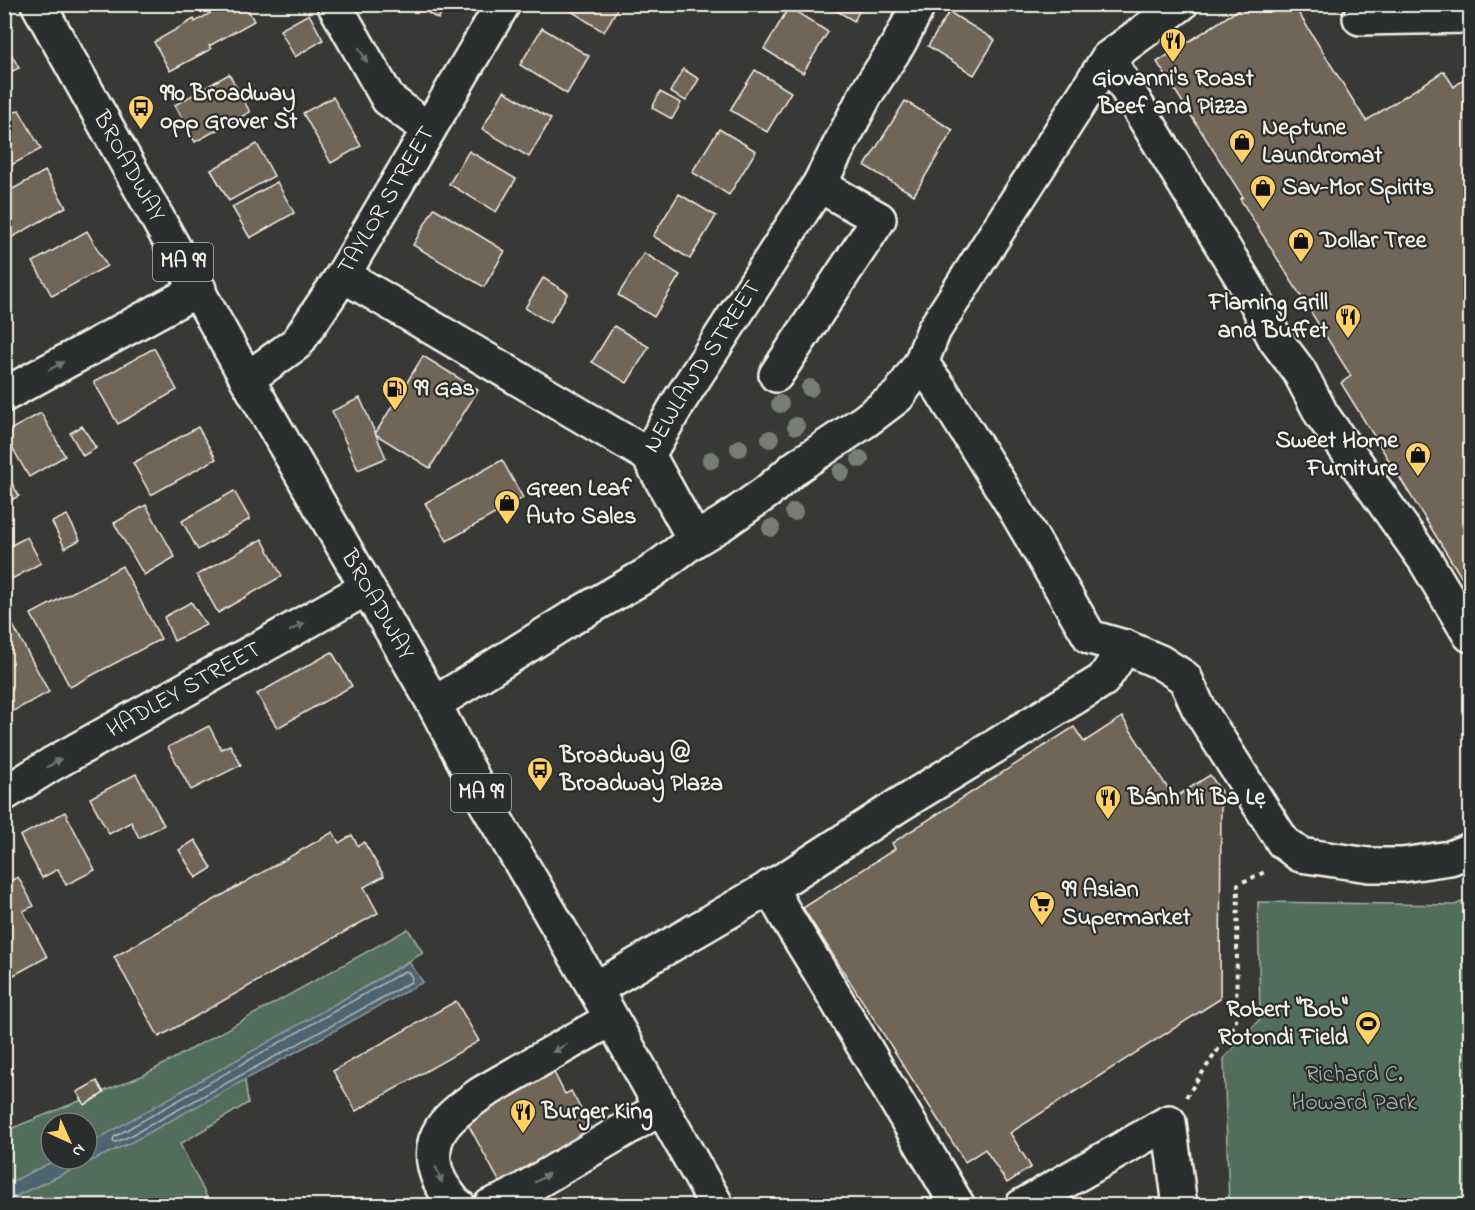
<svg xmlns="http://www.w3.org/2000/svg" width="1475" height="1210" font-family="'Indie Flower',sans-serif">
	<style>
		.green { fill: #526d5c; stroke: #a3afa2; stroke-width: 1.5; fill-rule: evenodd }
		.water { fill: #4d6571; stroke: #909da1; stroke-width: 1.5 }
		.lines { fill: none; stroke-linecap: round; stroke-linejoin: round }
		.shore { stroke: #b1b9b8; stroke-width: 1.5 }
		.building { fill: #706557; stroke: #f4f1e8; stroke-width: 1.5 }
		.minor-casing { stroke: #f4f1e8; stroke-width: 38 }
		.major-casing { stroke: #f4f1e8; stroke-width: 38 }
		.path { stroke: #f4f1e8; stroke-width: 4; stroke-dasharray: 4.5 4.5; stroke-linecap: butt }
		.minor { stroke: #2a2d2e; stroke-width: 33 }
		.major { stroke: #2a2d2e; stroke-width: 33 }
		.tree { fill: #777d75 }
		.oneway { fill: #71726f }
		.labels { text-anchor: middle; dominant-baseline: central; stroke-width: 4.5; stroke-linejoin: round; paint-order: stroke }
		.shield { fill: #2a2d2e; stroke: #b7b6b0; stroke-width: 1.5 }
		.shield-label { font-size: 22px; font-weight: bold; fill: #f4f1e8 }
		.poi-label { font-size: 24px; font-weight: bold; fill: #f4f1e8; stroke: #2a2d2e; text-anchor: start }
		.street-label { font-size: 24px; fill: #f4f1e8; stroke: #2a2d2e }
		.park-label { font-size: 24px; fill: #abb6a9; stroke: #2a2d2e }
	</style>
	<rect width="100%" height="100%" fill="#383836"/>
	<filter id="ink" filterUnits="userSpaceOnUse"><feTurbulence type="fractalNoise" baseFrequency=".0167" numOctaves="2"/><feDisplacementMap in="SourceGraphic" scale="12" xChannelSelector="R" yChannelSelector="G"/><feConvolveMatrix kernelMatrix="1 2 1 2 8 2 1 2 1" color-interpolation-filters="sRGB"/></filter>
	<g filter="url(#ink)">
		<g class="green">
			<polygon points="1470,898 1470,1205 1229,1205 1224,1058 1260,1019 1258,902 1455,905"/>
			<path d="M408,929L423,953L248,1055L245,1080L248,1103L180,1144L211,1205L5,1206V1131L144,1075ZM51,1123H87V1159H51Z"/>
		</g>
		<polygon class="water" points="409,962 423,982 132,1142 16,1196 5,1203 5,1185 58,1159 87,1159 87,1145"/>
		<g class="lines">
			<polygon class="shore" points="405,971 408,972 412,977 411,982 130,1136 116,1142 113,1141 114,1137"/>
		</g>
		<g class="building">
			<polygon points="226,4 245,4 254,21 209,46 211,49 170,71 154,42 194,19 195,22"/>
			<polygon points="413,4 447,4 438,19"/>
			<polygon points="560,4 620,4 604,32"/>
			<polygon points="825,4 863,4 854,21"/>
			<polygon points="1247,4 1293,4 1366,121 1444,71 1454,87 1466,77 1470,84 1470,591 1341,383 1351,376 1240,199 1243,197 1157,62"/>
			<polygon points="789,7 828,32 803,73 764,49"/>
			<polygon points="949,12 995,40 974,75 928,46"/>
			<polygon points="309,14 323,40 295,57 280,30"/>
			<polygon points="542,28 589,56 567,94 520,65"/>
			<polygon points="4,41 19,68 4,75"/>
			<polygon points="683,69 699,79 686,101 670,92"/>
			<polygon points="755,70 791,92 767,132 730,110"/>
			<polygon points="229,74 250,112 195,142 175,105"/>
			<polygon points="504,91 551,119 529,157 482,129"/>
			<polygon points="660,92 681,103 672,119 652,108"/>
			<polygon points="333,97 361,146 331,163 303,113"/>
			<polygon points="905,101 953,130 914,195 865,166"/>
			<polygon points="19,110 41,149 4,169 4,118"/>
			<polygon points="719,129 756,151 729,195 692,172"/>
			<polygon points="257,144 274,176 229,201 211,170"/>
			<polygon points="469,151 516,179 496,212 449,184"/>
			<polygon points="45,171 66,207 11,238 4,227 4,194"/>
			<polygon points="277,182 294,213 250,238 232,207"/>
			<polygon points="679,194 716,216 690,259 653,236"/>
			<polygon points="434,208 505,251 484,287 413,245"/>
			<polygon points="87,231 107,266 52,296 33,262"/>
			<polygon points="644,253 680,275 654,317 618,295"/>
			<polygon points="543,278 568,293 550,323 525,308"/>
			<polygon points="614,326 649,347 627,383 592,362"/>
			<polygon points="154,348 177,390 118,424 94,382"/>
			<polygon points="423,356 478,390 430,468 375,434"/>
			<polygon points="360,398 386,458 358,470 332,411"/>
			<polygon points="41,413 65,456 29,477 4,433"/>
			<polygon points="82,426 96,448 83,456 70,433"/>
			<polygon points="198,427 216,459 151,495 133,463"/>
			<polygon points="502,460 523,498 447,541 425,503"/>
			<polygon points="4,469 19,496 4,504"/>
			<polygon points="234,491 250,519 198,550 182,521"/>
			<polygon points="146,505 175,557 144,575 114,523"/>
			<polygon points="67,515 80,540 65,548 52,522"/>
			<polygon points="27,537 41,563 12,579 4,564 4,549"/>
			<polygon points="262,539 282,576 218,613 197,575"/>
			<polygon points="122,566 161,639 70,687 31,614"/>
			<polygon points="191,602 206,625 174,641 164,617"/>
			<polygon points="9,618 49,692 4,716 4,620"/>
			<polygon points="332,652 352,686 277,728 257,694"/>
			<polygon points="1122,717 1174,798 1210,775 1221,791 1220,999 1010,1133 1031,1167 1007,1183 985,1149 965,1162 803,908 895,849 892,843 1074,727 1084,742"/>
			<polygon points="209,726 221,749 230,745 241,765 191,790 168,747"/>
			<polygon points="136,774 164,825 139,838 131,822 109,834 90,798"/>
			<polygon points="65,812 95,870 66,885 58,869 42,878 20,836"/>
			<polygon points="333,832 339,843 352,835 358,846 364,842 384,876 364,887 378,913 159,1037 114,957"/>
			<polygon points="195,840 212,868 196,878 179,850"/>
			<polygon points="18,877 34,906 23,911 47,957 14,975 4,956 4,884"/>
			<polygon points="456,1001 479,1041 356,1111 333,1071"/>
			<polygon points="548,1061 565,1094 571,1091 598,1141 504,1190 464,1117"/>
			<polygon points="97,1081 104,1093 85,1105 77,1092"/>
		</g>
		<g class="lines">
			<defs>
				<g id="minor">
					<polyline points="334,4 388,99 428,129"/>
					<polyline points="1360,18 1470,16"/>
					<polyline points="1108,58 1181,4"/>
					<path id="s1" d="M343,275L648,455L680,400L819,185L866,94L899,43L919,4"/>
					<polyline points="921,363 941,390 1012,504 1090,637 1125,647 1160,662 1185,678 1198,707 1283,842 1300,855 1369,865 1402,865 1450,858 1470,850"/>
					<polyline points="776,375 879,219 819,185"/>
					<path id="s2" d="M247,379L297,343L343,275L503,4"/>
					<polyline points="4,395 199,289"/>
					<polyline points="648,455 686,524 693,541"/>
					<polyline points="434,704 570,619 650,573 693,541 723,523 767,492 796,467 865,421 898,396 921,363 934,330 1108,58 1253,296 1275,339 1299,371 1322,415 1425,560 1470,635"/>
					<path id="s3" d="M4,794L52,764L367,588"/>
					<polyline points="770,887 786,916 819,970 958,1206"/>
					<polyline points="595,989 788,877 899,805 1103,680 1125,647"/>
					<path d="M459,1206L456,1205C450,1196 441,1186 438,1177C422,1134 451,1115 482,1093L611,1019"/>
					<polyline points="490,1206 509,1198 661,1108"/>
					<polyline points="1022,1206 1169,1122 1180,1206"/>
				</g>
				<g id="major">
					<path id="s4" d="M38,4L247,379L434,704L487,805L595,989L717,1206"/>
				</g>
			</defs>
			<use href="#minor" class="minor-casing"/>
			<use href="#major" class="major-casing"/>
			<polyline class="path" points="1186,1097 1236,1023 1238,884 1267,871"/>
			<use href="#minor" class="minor"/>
			<use href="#major" class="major"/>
		</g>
		<g class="tree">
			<circle cx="810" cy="388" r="9"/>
			<circle cx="780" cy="404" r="9"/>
			<circle cx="796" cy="426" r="9"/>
			<circle cx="770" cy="439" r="9"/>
			<circle cx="739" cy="448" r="9"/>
			<circle cx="860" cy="459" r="9"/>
			<circle cx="711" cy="460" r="9"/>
			<circle cx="841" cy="472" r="9"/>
			<circle cx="794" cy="512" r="9"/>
			<circle cx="771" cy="528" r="9"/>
		</g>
		<defs><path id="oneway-solid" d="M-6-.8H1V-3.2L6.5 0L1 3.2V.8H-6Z" transform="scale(1.5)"/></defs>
		<g class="oneway">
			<use href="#oneway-solid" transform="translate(363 55) rotate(60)"/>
			<use href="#oneway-solid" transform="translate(56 366) rotate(-29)"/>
			<use href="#oneway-solid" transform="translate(297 627) rotate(-29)"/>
			<use href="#oneway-solid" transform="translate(54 763) rotate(-30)"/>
			<use href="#oneway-solid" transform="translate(560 1048) rotate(150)"/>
			<use href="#oneway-solid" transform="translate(439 1175) rotate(69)"/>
			<use href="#oneway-solid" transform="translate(542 1178) rotate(-31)"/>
		</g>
	</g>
	<defs>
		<symbol id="restaurant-pin" viewBox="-11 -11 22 30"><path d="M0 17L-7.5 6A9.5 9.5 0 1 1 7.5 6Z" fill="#ffd166" stroke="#2a2d2e"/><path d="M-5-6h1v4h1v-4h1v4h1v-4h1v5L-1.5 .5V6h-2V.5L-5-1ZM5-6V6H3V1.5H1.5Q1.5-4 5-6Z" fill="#111"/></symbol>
		<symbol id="bus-pin" viewBox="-11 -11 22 30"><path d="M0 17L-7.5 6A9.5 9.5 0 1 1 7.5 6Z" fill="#ffd166" stroke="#2a2d2e"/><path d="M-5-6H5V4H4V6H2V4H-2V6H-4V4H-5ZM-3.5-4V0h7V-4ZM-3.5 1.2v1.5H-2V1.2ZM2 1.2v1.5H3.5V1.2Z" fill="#111"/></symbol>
		<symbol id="shop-pin" viewBox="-11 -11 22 30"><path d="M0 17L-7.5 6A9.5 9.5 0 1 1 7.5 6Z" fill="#ffd166" stroke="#2a2d2e"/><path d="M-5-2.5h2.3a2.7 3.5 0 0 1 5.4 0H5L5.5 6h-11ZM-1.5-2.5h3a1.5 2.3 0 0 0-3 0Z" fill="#111"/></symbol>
		<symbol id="fuel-pin" viewBox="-11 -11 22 30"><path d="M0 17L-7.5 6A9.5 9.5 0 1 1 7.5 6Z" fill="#ffd166" stroke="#2a2d2e"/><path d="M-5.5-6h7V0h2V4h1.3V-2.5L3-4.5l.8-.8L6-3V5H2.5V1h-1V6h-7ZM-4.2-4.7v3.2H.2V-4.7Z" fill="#111"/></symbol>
		<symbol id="supermarket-pin" viewBox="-11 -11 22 30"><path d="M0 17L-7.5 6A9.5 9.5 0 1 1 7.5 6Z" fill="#ffd166" stroke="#2a2d2e"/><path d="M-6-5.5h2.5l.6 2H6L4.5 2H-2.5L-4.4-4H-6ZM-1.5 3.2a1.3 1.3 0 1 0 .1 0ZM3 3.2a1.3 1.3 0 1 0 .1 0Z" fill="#111"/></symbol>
		<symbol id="stadium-pin" viewBox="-11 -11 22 30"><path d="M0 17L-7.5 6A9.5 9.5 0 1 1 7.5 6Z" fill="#ffd166" stroke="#2a2d2e"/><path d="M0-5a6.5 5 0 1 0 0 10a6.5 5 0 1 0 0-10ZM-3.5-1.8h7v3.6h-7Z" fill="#111"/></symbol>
	</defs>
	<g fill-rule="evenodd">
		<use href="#restaurant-pin" x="1158" y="26" width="30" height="40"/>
		<use href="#bus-pin" x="126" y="93" width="30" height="40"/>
		<use href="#shop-pin" x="1227" y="127" width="30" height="40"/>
		<use href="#shop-pin" x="1248" y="173" width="30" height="40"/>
		<use href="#shop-pin" x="1286" y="226" width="30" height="40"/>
		<use href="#restaurant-pin" x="1333" y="302" width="30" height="40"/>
		<use href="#fuel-pin" x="380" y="374" width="30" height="40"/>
		<use href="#shop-pin" x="1403" y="440" width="30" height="40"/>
		<use href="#shop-pin" x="492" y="488" width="30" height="40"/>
		<use href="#bus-pin" x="525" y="755" width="30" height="40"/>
		<use href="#restaurant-pin" x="1093" y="783" width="30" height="40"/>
		<use href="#supermarket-pin" x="1027" y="889" width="30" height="40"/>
		<use href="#stadium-pin" x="1353" y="1009" width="30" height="40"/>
		<use href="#restaurant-pin" x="508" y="1097" width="30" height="40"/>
	</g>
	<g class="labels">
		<g class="shield">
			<rect x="153" y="243" width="60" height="38" rx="4.5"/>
			<rect x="451" y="774" width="60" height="38" rx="4.5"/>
		</g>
		<g class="shield-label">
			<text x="183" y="262">MA 99</text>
			<text x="481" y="793">MA 99</text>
		</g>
		<g class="poi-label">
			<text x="1173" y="79" text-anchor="middle">Giovanni's Roast<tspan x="1173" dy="28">Beef and Pizza</tspan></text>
			<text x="160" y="94">990 Broadway<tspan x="160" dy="28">opp Grover St</tspan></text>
			<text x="1262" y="128">Neptune<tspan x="1262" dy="28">Laundromat</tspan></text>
			<text x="1282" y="188">Sav-Mor Spirits</text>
			<text x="1320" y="241">Dollar Tree</text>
			<text x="1328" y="303" text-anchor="end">Flaming Grill<tspan x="1328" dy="28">and Buffet</tspan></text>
			<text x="414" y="389">99 Gas</text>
			<text x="1398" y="441" text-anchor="end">Sweet Home<tspan x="1398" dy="28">Furniture</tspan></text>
			<text x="526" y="489">Green Leaf<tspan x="526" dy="28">Auto Sales</tspan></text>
			<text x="560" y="756">Broadway @<tspan x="560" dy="28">Broadway Plaza</tspan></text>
			<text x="1128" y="798">Bánh Mì Ba Lẹ</text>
			<text x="1062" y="890">99 Asian<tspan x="1062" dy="28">Supermarket</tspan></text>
			<text x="1348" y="1010" text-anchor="end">Robert "Bob"<tspan x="1348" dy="28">Rotondi Field</tspan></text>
			<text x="542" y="1112">Burger King</text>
		</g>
		<g class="street-label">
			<text stroke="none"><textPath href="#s4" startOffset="186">BROADWAY</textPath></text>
			<text stroke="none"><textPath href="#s2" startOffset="230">TAYLOR STREET</textPath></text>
			<text stroke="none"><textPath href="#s1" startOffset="458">NEWLAND STREET</textPath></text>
			<text stroke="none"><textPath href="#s4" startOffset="690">BROADWAY</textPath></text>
			<text stroke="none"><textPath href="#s3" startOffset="208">HADLEY STREET</textPath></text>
		</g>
		<g class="park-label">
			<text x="1354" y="1075">Richard C.<tspan x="1354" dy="28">Howard Park</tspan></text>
		</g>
	</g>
	<rect width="1475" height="1210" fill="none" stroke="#2a2d2e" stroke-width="24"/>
	<rect x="12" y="12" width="1451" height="1186" fill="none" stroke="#f4f1e8" stroke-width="2" filter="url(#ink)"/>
	<g transform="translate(69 1141) rotate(135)"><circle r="28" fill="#2a2d2e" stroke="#7b7b78" stroke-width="1.5"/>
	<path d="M0-4.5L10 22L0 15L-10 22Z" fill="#ffd166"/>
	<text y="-9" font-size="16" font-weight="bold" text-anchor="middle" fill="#f4f1e8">N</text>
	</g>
</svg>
